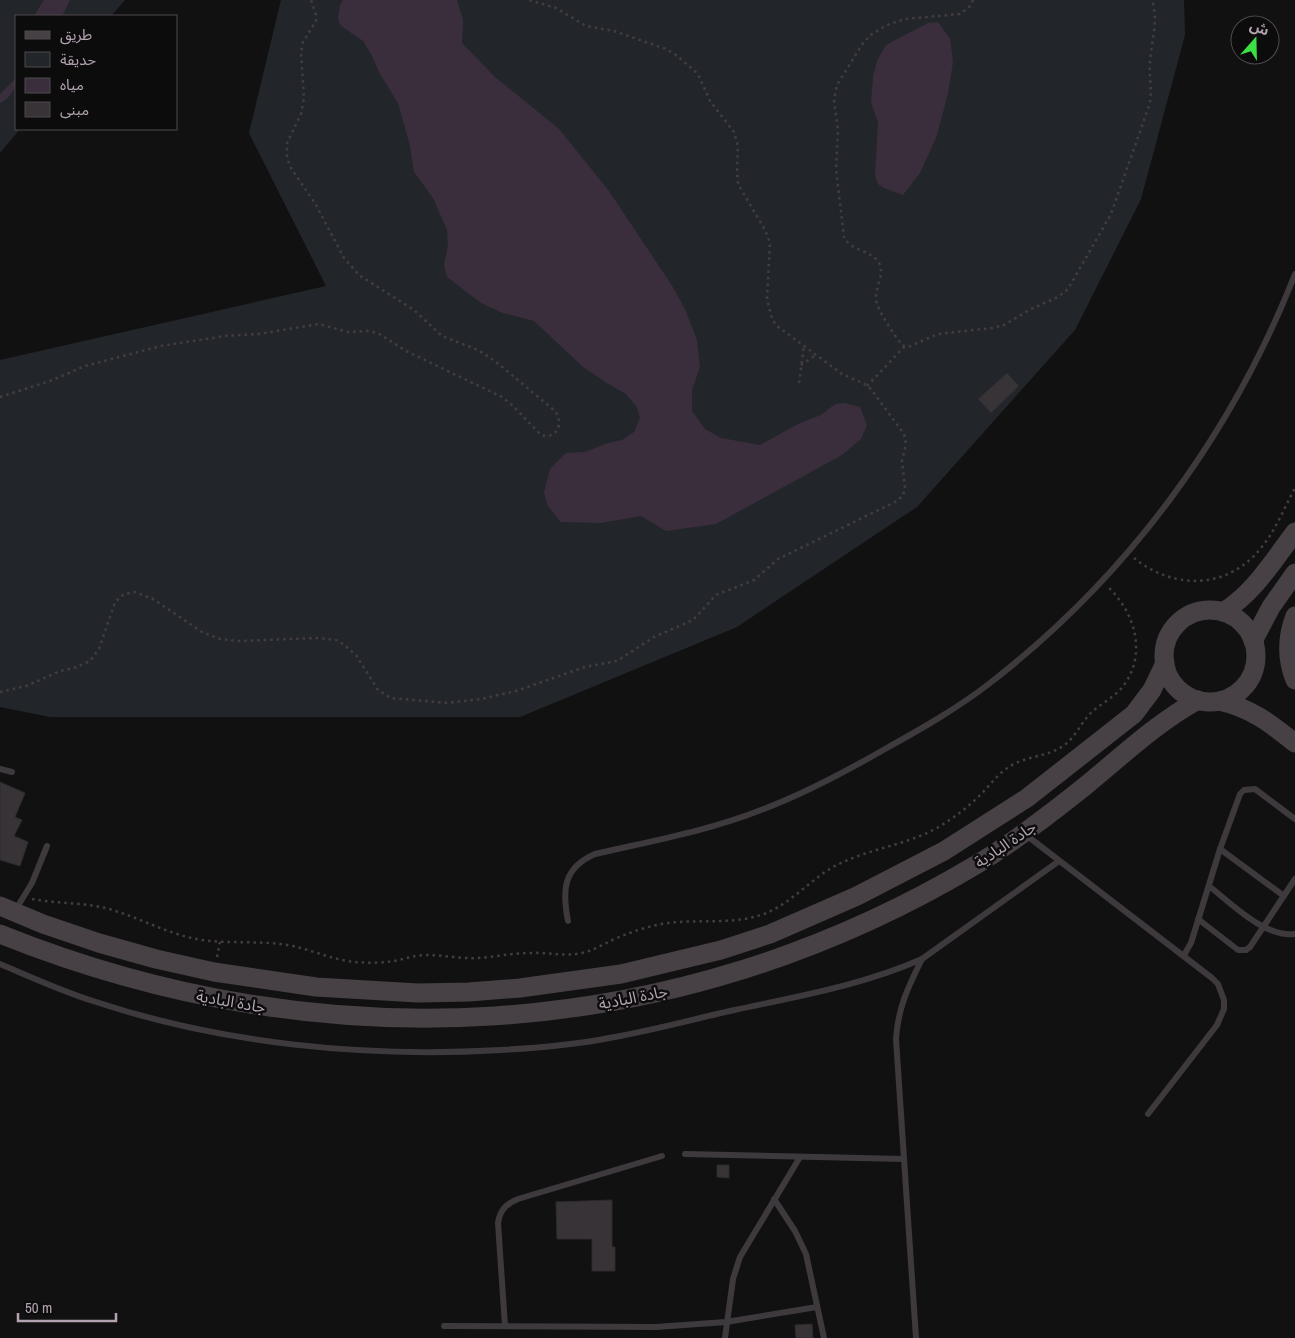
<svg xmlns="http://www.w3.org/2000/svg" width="1295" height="1338" font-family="'Archivo Narrow','Noto Sans Arabic',sans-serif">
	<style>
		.green { fill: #22262a }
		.water { fill: #3a2e3c }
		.building { fill: #373336; stroke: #2e2b2d }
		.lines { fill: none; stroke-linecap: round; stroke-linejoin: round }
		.path { stroke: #433d42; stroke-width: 2.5; stroke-dasharray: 2.5 4; stroke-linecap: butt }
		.lane { stroke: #3e393d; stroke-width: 6 }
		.secondary { stroke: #474146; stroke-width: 19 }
		.labels { text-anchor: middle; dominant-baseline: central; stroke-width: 5; stroke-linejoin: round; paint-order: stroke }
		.street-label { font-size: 16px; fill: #b2a4b1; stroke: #0d0c0d }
	</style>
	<rect width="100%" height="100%" fill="#121112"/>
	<g class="green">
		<polygon points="0,0 125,0 111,16 16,16 16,129 20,129 0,153"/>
		<polygon points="281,0 1184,0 1185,35 1141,199 1075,330 917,507 737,627 520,717 50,717 0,707 0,360 326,286 249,133"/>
	</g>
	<g class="water">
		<polygon points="44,0 70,0 62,16 34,16"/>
		<polygon points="343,0 457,0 463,20 462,43 495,77 559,129 609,191 671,284 685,309 697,340 700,367 692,390 692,411 705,429 721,438 760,445 800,423 821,415 835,404 844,403 860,407 867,425 861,439 842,455 716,524 666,531 641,516 601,523 561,522 548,506 544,493 550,469 566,453 585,452 605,444 622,440 634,432 640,418 637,407 626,394 607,383 583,367 534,321 503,313 481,303 447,277 444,265 448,245 447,230 433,198 414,172 410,146 398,103 380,74 371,54 363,41 340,25 338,18 340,5"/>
		<polygon points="938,22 950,39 953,62 948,94 936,138 920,173 903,195 884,188 878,184 875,175 878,123 871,102 873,77 877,61 886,45 928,23"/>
		<path d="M16,78C16,90 10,98 0,103V94Z"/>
	</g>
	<g class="building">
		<polygon points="1007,373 1019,386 991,413 978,399"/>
		<polygon points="0,782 25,793 15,817 22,820 14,836 28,842 20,866 0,860"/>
		<polygon points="717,1165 729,1165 729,1178 717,1177"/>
		<polygon points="612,1200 612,1247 615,1247 615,1271 592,1271 592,1239 557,1239 556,1202"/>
		<polygon points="812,1324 813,1338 796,1338 795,1325"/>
	</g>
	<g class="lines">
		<g class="path">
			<path d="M973,0L970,6L960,14L905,19L887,25L872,34L863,43L837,85L834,100L838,130L836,169L844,237C851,252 874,250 880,265C884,276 875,288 876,300C876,307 895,337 901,343C903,346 905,346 908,347L938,334L992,328L1004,325L1031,309L1058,297L1068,289L1111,214L1150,103C1152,89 1149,77 1150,63C1151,41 1159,22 1152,0"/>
			<polyline points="801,365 816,355"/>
			<polyline points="799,383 804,346"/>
			<polyline points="867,386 905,346"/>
			<path d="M0,397L50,381L85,366L161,346L225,336L258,334L319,324L348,332L367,331L378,333L406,351L502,397L512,405L541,435C557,440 564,423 555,411L495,361L478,350L442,336L414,310L359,275L344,258L316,205L291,168L287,158V143L301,114L304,98L301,53L303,42L316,21V15L311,0"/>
			<path d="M1134,558C1174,590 1227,590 1261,548C1276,530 1284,508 1295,488"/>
			<polyline points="0,692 26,686 60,671 77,667 90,661 99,649 115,602 124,594 135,592 153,599 202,632 220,639 239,641 319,638 336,640 343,644 356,655 378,690 391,698 447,703 481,699 516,691 585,667 617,661 654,637 693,620 716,595 754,580 778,559 895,502 903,496 905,487 902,461 906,444 904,434 871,389 863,383 842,374 777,326 772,319 767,299 770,243 765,230 738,184 737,170 738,146 734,132 710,101 698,74 676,55 666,49 614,31 586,26 556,8 529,0"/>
			<path d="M32,899C58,904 84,902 109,909C141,918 169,935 202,940C232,944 262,940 293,946C314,951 334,960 355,962C368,963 382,963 394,961C405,959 415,955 426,955C444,955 461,959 478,958C495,957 512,953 530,953C547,952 564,957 582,953C595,950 605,943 617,938C631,932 646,927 661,924C695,918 730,926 764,914C790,904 809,881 833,867C866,849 904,846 937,828C952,819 966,809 978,797C988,788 995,777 1006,769C1023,756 1042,758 1060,748C1076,739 1080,722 1094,710C1104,702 1116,696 1124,685C1147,653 1135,612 1107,586"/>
			<polyline points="217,957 220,942"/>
		</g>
		<g class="lane">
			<polyline points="0,769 12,772"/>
			<polyline points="1026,835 1212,978 1218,984 1224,1000 1224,1009 1217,1025 1148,1114"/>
			<polyline points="1220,849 1284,896"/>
			<path d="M1209,886C1232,904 1265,938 1295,934"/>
			<polyline points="16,909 32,883 47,846"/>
			<polyline points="1198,919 1238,950 1246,950 1250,947 1295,879"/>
			<path d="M568,921C562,890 563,868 595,854C651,841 708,831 761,810C804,794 845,772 885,749C921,729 958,708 990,683C1127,577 1232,435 1295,274"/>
			<polyline points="1184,955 1191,943 1220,849 1240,794 1244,790 1255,789 1295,819"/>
			<path d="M0,964C31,977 61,991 93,1001C222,1044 365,1058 501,1050C537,1048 574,1045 609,1038C650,1031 690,1020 730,1011C794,997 861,986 922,959L1059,861"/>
			<polyline points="685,1154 904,1159"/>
			<polyline points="774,1199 795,1231 806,1254 824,1338"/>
			<polyline points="444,1326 656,1327 726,1322 817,1307"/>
			<path d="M505,1326L498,1223C500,1210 506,1204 518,1199L662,1156"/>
			<polyline points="725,1338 733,1279 740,1257 800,1157"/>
			<path d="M916,1338L896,1039C898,1008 908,987 922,959"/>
		</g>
		<g class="secondary">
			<circle cx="1210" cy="656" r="46"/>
			<path d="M1223,612C1254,593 1273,561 1295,532"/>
			<path d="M1295,616C1287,637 1286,658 1295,680"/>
			<polyline points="1253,641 1271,607 1295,573"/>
			<path d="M1219,701C1251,708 1270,723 1295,743"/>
			<polyline points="0,906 43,924 99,943 156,959 214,972 316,987 418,993 469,992 520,988 621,974 721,950 770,934 857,896 944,851 1027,798 1134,714 1152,690 1165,663"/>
			<path d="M0,934C323,1064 673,1045 974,866C1013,843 1049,815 1084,787C1122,756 1155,724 1198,700"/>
		</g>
	</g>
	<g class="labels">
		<g class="street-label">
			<text transform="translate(1005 844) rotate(-34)">جادة البادية</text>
			<text transform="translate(633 997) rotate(-11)">جادة البادية</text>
			<text transform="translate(231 1001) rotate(10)">جادة البادية</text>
		</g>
	</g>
	<rect x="15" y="15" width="162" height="115" fill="#0d0c0d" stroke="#4f494f"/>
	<rect x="25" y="31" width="25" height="8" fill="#474146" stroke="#4f494f"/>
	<text x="60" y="40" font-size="15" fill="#b2a4b1">طريق</text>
	<rect x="25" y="52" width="25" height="15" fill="#22262a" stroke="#4f494f"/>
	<text x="60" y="65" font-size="15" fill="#b2a4b1">حديقة</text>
	<rect x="25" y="78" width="25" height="15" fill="#3a2e3c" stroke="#4f494f"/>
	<text x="60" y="90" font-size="15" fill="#b2a4b1">مياه</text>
	<rect x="25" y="102" width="25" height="15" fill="#373336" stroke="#4f494f"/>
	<text x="60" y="115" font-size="15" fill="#b2a4b1">مبنى</text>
	<g transform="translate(1255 40) rotate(20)"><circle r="24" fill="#0d0c0d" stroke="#4f494f"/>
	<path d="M0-4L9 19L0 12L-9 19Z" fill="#3be142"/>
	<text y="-8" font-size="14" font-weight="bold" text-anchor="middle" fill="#b2a4b1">ش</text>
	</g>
	<path d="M18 1313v8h98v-8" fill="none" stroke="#b2a4b1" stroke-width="2.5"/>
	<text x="25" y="1313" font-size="15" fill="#b2a4b1" stroke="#0d0c0d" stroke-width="4" paint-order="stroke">50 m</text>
</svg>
